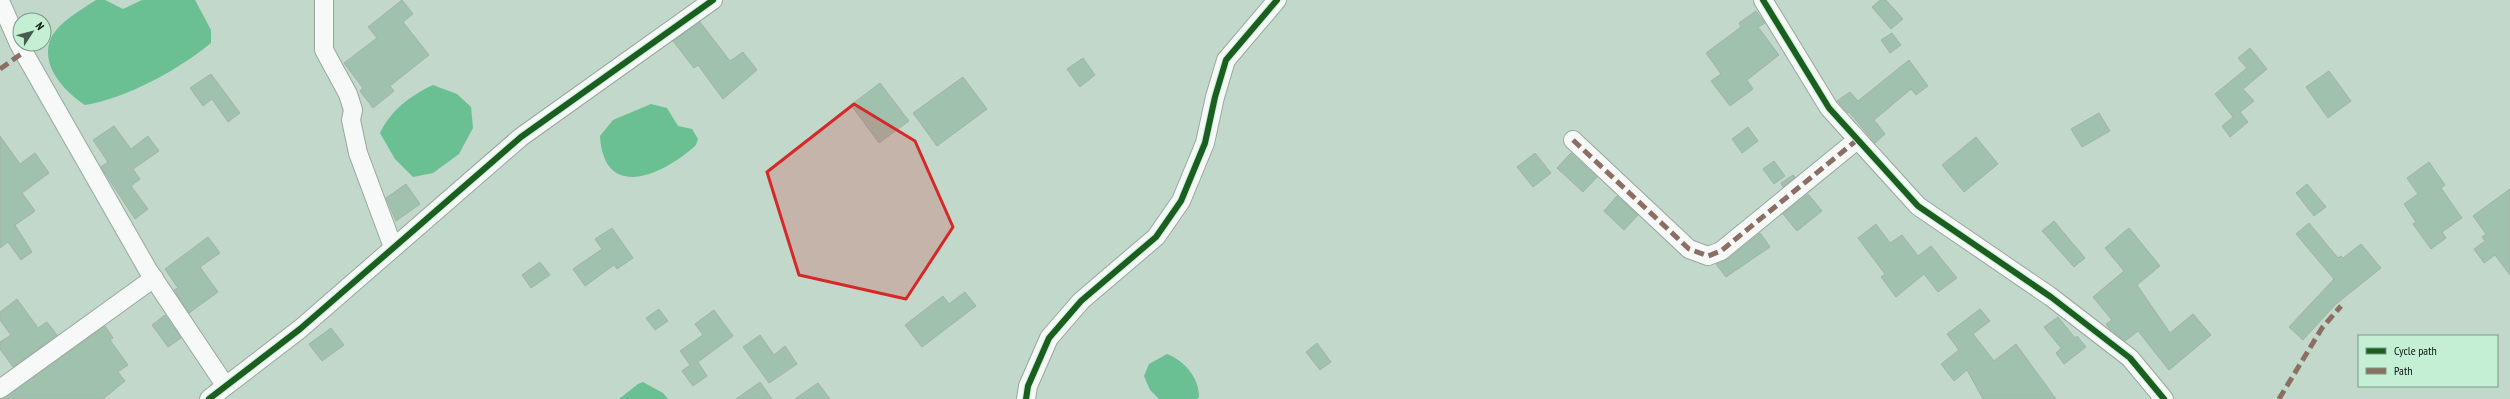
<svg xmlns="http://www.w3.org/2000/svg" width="2510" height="399" font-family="'PT Sans Narrow',sans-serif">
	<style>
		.water { fill: #6abf93 }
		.building { fill: #a1c1af; stroke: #a1b3a7 }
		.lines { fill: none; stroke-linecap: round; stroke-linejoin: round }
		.minor-casing { stroke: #97a99e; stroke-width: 20 }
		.minor { stroke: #f6f9f7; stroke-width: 18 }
		.quiet { stroke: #8d6e63; stroke-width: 5; stroke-dasharray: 10 5; stroke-linecap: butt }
		.cycleway-casing { stroke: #c4efd5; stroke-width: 8 }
		.cycleway { stroke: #1b5e20; stroke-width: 6 }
		.marked { fill: #d62828; fill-opacity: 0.2; stroke: #d62828; stroke-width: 3; stroke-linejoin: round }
	</style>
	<rect width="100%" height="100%" fill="#c1d8ca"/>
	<g class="water">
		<path d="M96,0H105L123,9L142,0H195L211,30V43C178,70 127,98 85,105C65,92 39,65 51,38C59,22 81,10 96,0Z"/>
		<path d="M433,85L457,94L471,107L473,128L459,154L433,173L413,177L395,159L380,133C390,111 411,95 433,85Z"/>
		<path d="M651,104L667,108L678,126L692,129L698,139L696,145C665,174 604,203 600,136L613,120Z"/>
		<path d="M1167,354C1185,361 1199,378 1199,397L1197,399H1159L1150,390L1144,376L1149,364Z"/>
		<polygon points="643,382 663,393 668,399 619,399 638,384"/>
	</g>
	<g class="building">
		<polygon points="402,0 413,14 403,22 429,55 390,86 394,91 373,108 360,91 363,88 344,63 377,38 368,27"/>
		<polygon points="1880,0 1886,0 1903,19 1891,29 1872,7"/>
		<polygon points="1756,11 1765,23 1758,27 1779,55 1747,80 1753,89 1730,106 1711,81 1721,74 1706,53 1741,27 1739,23"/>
		<polygon points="700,22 730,61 743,52 757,70 723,99 698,65 694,68 673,41"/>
		<polygon points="1892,33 1901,45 1890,53 1881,40"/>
		<polygon points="2250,48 2267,69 2243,89 2254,101 2240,112 2248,122 2230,137 2222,126 2233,117 2215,94 2247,68 2238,58"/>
		<polygon points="1083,58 1095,75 1080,87 1067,69"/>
		<polygon points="1909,60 1928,86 1916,95 1911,89 1874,120 1885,134 1875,143 1849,112 1848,113 1837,101 1850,92 1858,101"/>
		<polygon points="2329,71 2351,101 2328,118 2306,87"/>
		<polygon points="211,74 240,113 228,122 212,99 203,106 190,88"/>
		<polygon points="963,77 987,109 937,146 913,113"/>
		<polygon points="880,83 909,121 879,143 851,105"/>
		<polygon points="2099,113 2110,131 2082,147 2071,129"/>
		<polygon points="114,126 131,149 148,136 159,151 133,169 140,179 131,186 148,209 135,219 101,167 108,162 93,140"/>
		<polygon points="1748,127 1758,141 1742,153 1732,139"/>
		<polygon points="0,136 20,164 35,153 49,173 22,193 35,211 15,225 32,252 21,260 8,242 0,248"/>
		<polygon points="1976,137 1998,164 1964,192 1942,165"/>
		<polygon points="1535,153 1551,173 1533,187 1517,167"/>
		<polygon points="1571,153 1597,177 1583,192 1557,168"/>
		<polygon points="1774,161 1785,176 1774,184 1763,169"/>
		<polygon points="2429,162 2445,185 2441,188 2462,218 2442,232 2446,238 2431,249 2413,224 2416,222 2404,204 2418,194 2407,178"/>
		<polygon points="1793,175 1795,177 1783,187 1781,183"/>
		<polygon points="406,184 420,204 396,221 386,198"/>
		<polygon points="2307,184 2326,207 2314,216 2296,193"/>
		<polygon points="2510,189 2510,275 2495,255 2484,263 2474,249 2485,241 2482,237 2486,234 2473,216"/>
		<polygon points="1808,194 1822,211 1797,231 1783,214"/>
		<polygon points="1617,196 1638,215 1624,230 1604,211"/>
		<polygon points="2054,221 2085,258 2074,267 2042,231"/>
		<polygon points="2309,223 2338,258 2341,256 2343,258 2361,244 2381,268 2336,304 2303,340 2289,327 2334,279 2296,234"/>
		<polygon points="1876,224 1890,243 1902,235 1918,256 1931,246 1957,278 1938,292 1924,274 1896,297 1881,277 1885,274 1858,238"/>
		<polygon points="612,228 633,258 617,269 614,265 585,286 573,269 602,249 595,239"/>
		<polygon points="2129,228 2160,266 2137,285 2170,333 2193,314 2211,335 2169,370 2138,331 2125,341 2109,328 2106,324 2112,320 2093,297 2124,271 2105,248"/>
		<polygon points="1760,233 1770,247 1726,277 1716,264 1728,259"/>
		<polygon points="208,237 220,253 200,267 218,292 189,313 174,290 178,288 165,269"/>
		<polygon points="540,262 550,275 531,288 522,275"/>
		<polygon points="965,292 976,306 922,347 905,325 943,296 949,304"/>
		<polygon points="17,299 38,328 47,322 57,335 13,367 0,349 0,342 11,335 0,320 0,312"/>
		<polygon points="659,309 668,321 655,330 646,318"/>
		<polygon points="1980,309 1990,321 1973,334 1994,361 2016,344 2056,399 1983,399 1967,370 1954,381 1941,364 1959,350 1947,334"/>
		<polygon points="714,310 733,336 698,362 707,376 693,386 682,371 690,365 680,351 703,335 695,324"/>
		<polygon points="165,315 181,338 168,347 152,325"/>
		<polygon points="2058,317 2075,338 2077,336 2086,347 2064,364 2056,353 2061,348 2044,327"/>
		<polygon points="105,326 113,338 110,340 128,365 118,372 125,381 103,399 2,399"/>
		<polygon points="331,328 344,345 322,361 309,344"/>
		<polygon points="760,335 774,355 785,346 797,364 769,383 743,347"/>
		<polygon points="1317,343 1331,362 1320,370 1306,352"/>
		<polygon points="760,382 772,399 736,399"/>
		<polygon points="818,383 830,399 795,399"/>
	</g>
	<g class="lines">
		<defs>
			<g id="minor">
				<polyline points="324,0 324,50 348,94 353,110 351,120 358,153 393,247"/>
				<polyline points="1763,0 1829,108 1918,206 2051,297 2130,358 2164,399"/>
				<polyline points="0,1 19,44 148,270 225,385"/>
				<polyline points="1573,140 1689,249 1708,256 1721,251 1857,140"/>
				<polyline points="0,389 154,278"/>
				<polyline points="209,399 300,329 521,137 713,0"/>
				<polyline points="1026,399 1028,386 1049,338 1081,301 1156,237 1181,201 1205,143 1215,97 1226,60 1277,0"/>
			</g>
		</defs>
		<use href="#minor" class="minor-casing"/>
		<use href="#minor" class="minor"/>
		<g class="quiet">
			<polyline points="0,69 24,52"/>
			<polyline points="1573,140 1689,249 1708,256 1721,251 1857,140"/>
			<polyline points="2279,399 2322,328 2341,306"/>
		</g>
		<defs>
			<g id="cycleway">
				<polyline points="1763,0 1829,108 1918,206 2051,297 2130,358 2164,399"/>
				<polyline points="209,399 300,329 521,137 713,0"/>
				<polyline points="1026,399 1028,386 1049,338 1081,301 1156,237 1181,201 1205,143 1215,97 1226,60 1277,0"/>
			</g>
		</defs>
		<use href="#cycleway" class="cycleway-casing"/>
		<use href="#cycleway" class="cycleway"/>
	</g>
	<path class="marked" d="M854,104L915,141L953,227L906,299L799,275L767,172Z"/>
	<rect x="2358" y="335" width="140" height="52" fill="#c4efd5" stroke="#789985"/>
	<rect x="2366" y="348" width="20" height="6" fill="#1b5e20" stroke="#789985"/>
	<text x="2394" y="355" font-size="12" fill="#07170e">Cycle path</text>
	<rect x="2366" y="368" width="20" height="6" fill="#8d6e63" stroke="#789985"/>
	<text x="2394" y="375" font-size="12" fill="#07170e">Path</text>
	<g transform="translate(32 32) rotate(54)"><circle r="19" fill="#c4efd5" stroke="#789985"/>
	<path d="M0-3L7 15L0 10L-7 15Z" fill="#485b50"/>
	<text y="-6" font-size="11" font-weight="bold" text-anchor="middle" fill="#07170e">N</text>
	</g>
</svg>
